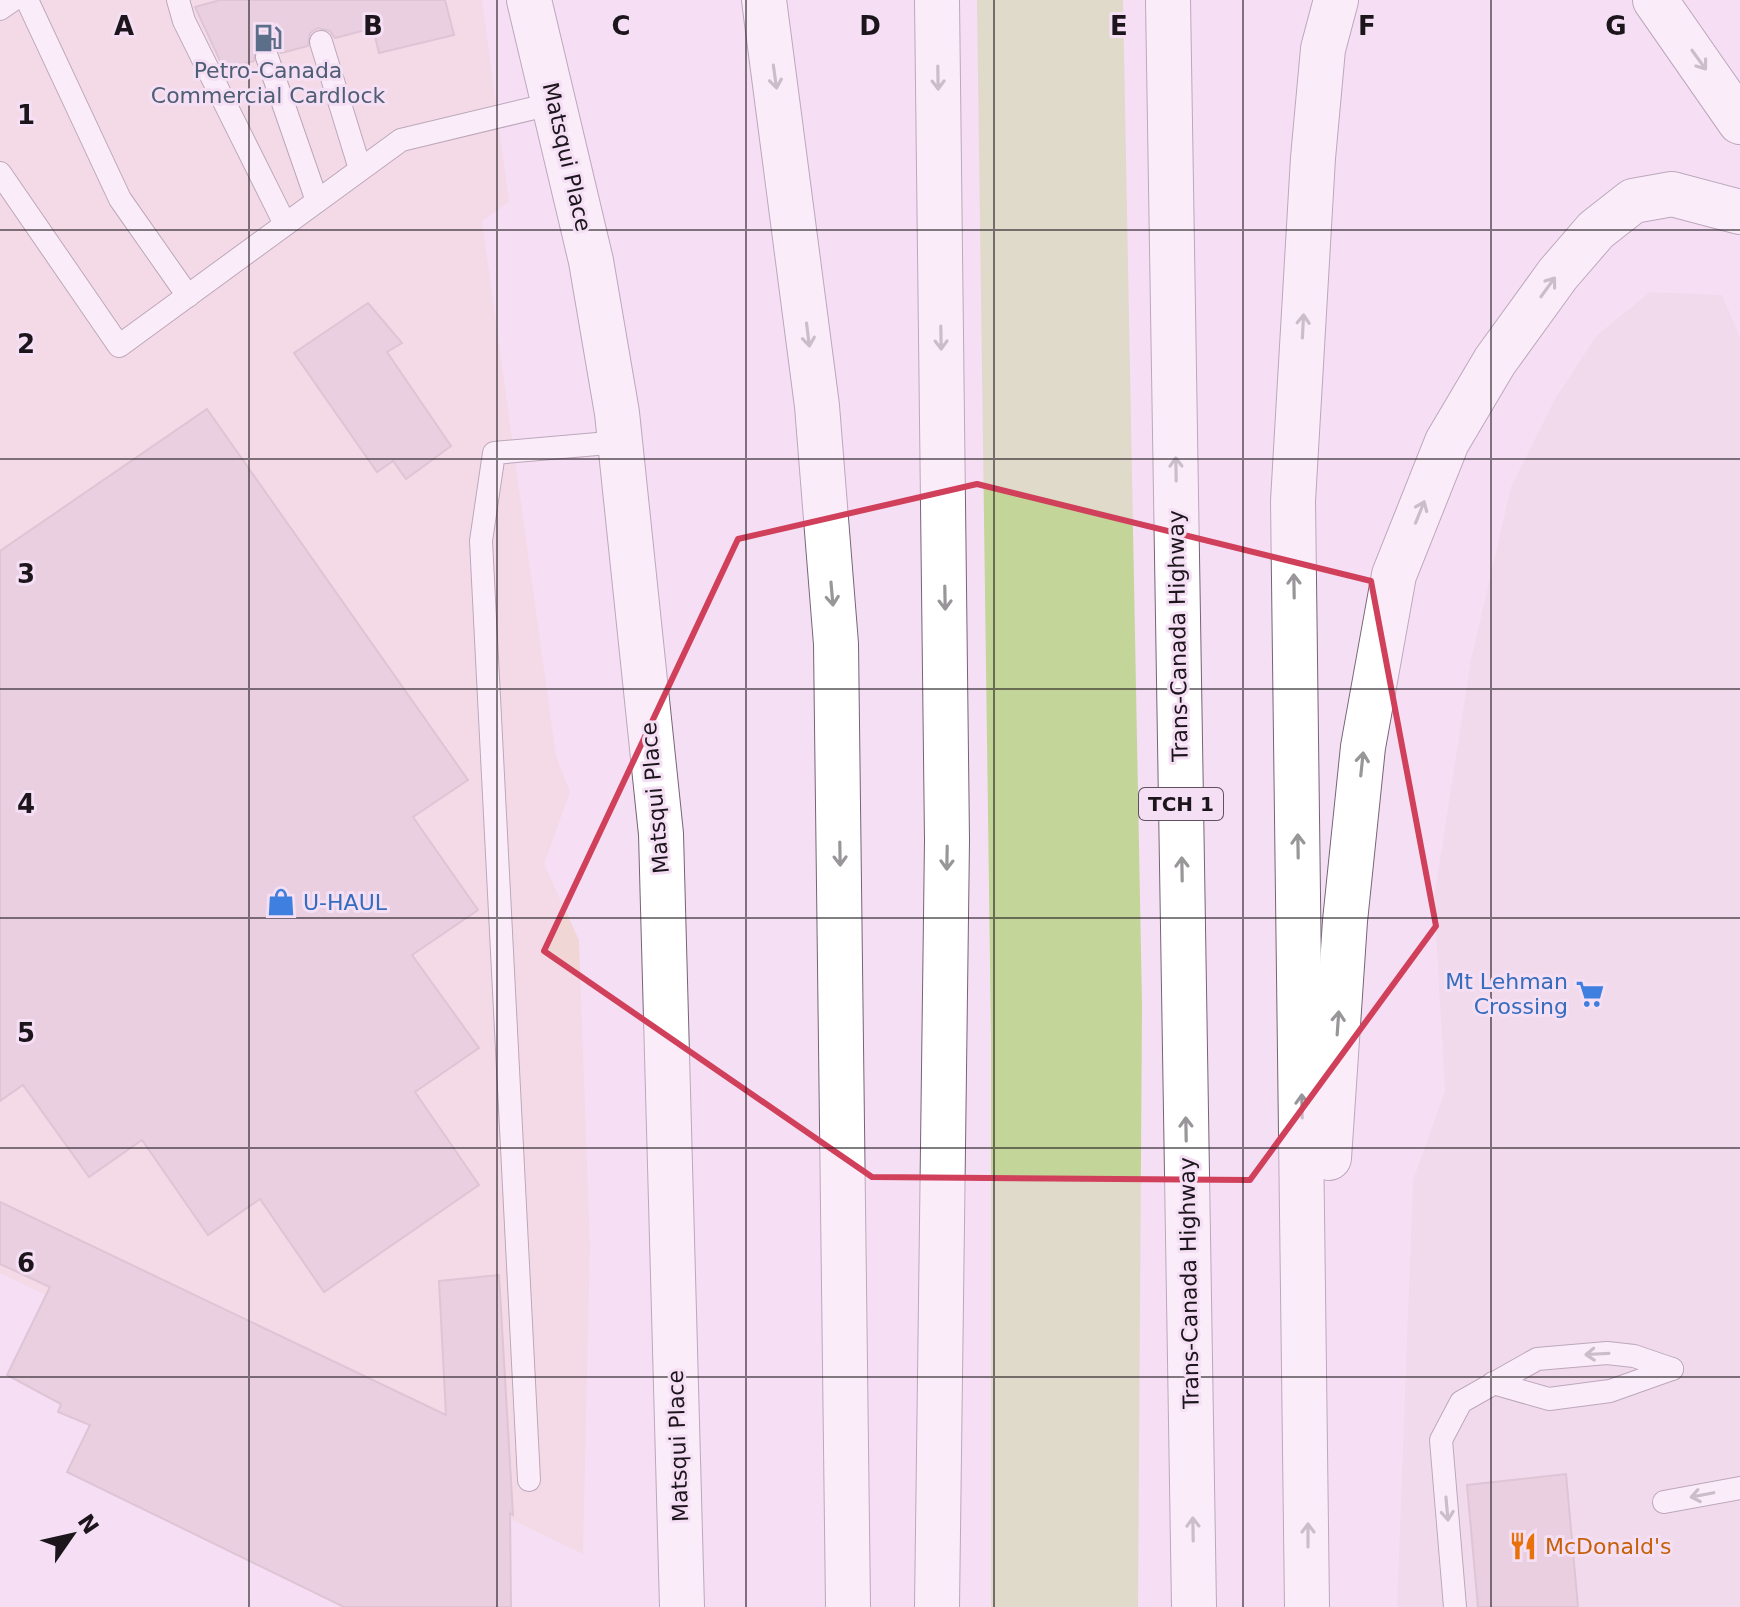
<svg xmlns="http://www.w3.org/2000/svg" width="1740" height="1607" font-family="'DejaVu Sans',sans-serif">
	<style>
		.commercial { fill: #ecd6e2 }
		.industrial { fill: #f1d6d6 }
		.green { fill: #c3d598 }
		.building { fill: #dabdc8; stroke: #c2a6b0; stroke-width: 2 }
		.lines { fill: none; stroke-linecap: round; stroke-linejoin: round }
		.service-casing { stroke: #766476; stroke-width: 24 }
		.minor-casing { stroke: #766476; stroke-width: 46 }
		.secondary-casing { stroke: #766476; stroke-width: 46 }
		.motorway-casing { stroke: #766476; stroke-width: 46 }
		.service { stroke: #fff; stroke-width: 22 }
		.minor { stroke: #fff; stroke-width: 44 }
		.secondary { stroke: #fff; stroke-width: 44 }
		.motorway { stroke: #fff; stroke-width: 44 }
		.oneway { stroke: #999699 }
		.marked { fill: none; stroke: #d0405b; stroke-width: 6; stroke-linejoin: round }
		.grid { fill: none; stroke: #1c151c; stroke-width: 2; stroke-opacity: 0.55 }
		.labels { text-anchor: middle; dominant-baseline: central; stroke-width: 6; stroke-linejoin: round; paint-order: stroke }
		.shield { fill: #f5dff4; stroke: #5d525d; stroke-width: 2 }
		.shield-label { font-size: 20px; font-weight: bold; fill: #1c151c }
		.service-label { font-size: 22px; fill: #4e5e75; stroke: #f5dff4 }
		.street-label { font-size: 22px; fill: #1c151c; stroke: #f5dff4 }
		.shop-label { font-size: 22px; fill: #366cbe; stroke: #f5dff4; text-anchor: start }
		.food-label { font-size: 22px; fill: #c56008; stroke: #f5dff4; text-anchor: start }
		.grid-label { font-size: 26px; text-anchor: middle; font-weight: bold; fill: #1c151c; stroke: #f5dff4; stroke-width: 6; stroke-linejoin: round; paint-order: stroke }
	</style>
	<rect width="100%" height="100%" fill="#f5dff4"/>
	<polygon class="commercial" points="1650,292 1722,295 1740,337 1740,1607 1397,1607 1413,1180 1445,1091 1434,898 1471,660 1511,487 1555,399 1597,335"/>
	<polygon class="industrial" points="0,0 482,0 509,202 482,221 556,756 570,792 544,864 579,940 590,1246 583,1554 0,1273"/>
	<polygon class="green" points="977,0 1123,0 1142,1005 1138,1607 991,1607 991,1036"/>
	<g class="building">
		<polygon points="220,0 445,0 454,35 379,53 373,28 335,38 330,31 318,28 310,33 308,46 281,53 276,46 263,44 256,48 254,61 224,69 195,7"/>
		<polygon points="368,303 402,343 387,352 451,446 406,479 393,461 377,472 294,353"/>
		<polygon points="207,409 468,780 413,817 478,910 412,955 479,1048 415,1092 479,1185 324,1292 260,1199 208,1235 142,1140 89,1177 23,1085 0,1101 0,551"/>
		<polygon points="0,1202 446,1415 439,1281 499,1275 513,1515 510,1513 511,1607 344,1607 67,1472 90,1425 58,1412 61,1404 7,1375 50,1287 0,1264"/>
		<polygon points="1566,1474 1578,1607 1478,1607 1467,1485"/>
	</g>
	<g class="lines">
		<defs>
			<g id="service">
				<polyline points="27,0 120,199 188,296"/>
				<polyline points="178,0 184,21 285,224"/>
				<polyline points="0,9 13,0"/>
				<polyline points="321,42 360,169"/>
				<polyline points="267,57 317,201"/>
				<polyline points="0,173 119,346 401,140 555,103"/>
				<polyline points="1493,1383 1549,1399 1610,1391 1672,1369"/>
				<polyline points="529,1480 481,541 494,453 620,442"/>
				<polyline points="1664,1502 1740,1488"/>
				<polyline points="1455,1607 1441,1440 1461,1402 1537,1359 1607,1353 1634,1356 1672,1369"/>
			</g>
			<polyline id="minor" points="529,0 591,261 617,413 661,834 682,1607"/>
			<polyline id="secondary" points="1655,0 1740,122"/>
			<g id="motorway">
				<polyline points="764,0 817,406 836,644 848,1607"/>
				<polyline points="1168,0 1194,1607"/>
				<polyline points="1329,1158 1345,921 1363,747 1394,575 1447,442 1495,361 1558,274 1596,230 1633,201 1672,194 1740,212"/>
				<polyline points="937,1607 947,840 937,0"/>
				<polyline points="1307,1607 1293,501 1313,158 1323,49 1336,0"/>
			</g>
		</defs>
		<use href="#service" class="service-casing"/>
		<use href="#minor" class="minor-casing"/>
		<use href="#secondary" class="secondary-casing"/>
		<use href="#motorway" class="motorway-casing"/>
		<use href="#service" class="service"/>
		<use href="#minor" class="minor"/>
		<use href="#secondary" class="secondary"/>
		<use href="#motorway" class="motorway"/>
	</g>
	<defs><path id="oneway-shaft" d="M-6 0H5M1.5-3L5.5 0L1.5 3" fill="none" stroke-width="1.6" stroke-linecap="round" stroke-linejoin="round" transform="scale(2)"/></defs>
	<g class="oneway">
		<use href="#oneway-shaft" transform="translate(1699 60) rotate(54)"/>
		<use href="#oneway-shaft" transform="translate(775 77) rotate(82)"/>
		<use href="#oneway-shaft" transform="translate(938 78) rotate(89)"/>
		<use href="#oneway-shaft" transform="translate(1548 287) rotate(-54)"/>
		<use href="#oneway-shaft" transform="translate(1303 326) rotate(-87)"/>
		<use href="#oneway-shaft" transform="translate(808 335) rotate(83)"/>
		<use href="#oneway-shaft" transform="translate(941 338) rotate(89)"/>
		<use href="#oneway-shaft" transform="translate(1176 469) rotate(-91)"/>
		<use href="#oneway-shaft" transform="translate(1420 512) rotate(-68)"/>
		<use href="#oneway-shaft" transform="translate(1294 586) rotate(-91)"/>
		<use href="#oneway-shaft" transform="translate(832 594) rotate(85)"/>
		<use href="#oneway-shaft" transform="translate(945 598) rotate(89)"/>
		<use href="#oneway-shaft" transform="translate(1362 764) rotate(-84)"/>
		<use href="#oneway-shaft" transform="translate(1298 846) rotate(-91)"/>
		<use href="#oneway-shaft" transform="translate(840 854) rotate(89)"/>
		<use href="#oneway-shaft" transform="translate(947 858) rotate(91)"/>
		<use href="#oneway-shaft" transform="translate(1182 869) rotate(-91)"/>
		<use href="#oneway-shaft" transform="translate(1338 1023) rotate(-86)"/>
		<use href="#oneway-shaft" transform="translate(1302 1106) rotate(-91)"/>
		<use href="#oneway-shaft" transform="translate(1186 1129) rotate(-91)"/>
		<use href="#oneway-shaft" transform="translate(1597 1354) rotate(177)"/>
		<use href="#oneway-shaft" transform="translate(1702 1495) rotate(169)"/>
		<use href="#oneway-shaft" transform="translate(1447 1509) rotate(85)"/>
		<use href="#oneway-shaft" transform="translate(1193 1529) rotate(-91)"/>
		<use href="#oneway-shaft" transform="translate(1308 1535) rotate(-90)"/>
	</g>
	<path d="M0 0H1740V1607H0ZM977,484L1371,581L1436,926L1250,1180L872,1177L544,951L738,539Z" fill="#f5dff4" fill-opacity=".55" fill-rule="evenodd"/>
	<path class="marked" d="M977,484L1371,581L1436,926L1250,1180L872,1177L544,951L738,539Z"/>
	<path class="grid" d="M249,0V1607M497,0V1607M746,0V1607M994,0V1607M1243,0V1607M1491,0V1607M0,230H1740M0,459H1740M0,689H1740M0,918H1740M0,1148H1740M0,1377H1740"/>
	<defs>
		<symbol id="fuel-bare" viewBox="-9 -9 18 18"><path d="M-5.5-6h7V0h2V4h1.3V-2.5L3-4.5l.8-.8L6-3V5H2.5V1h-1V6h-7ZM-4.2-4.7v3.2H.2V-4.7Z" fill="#5c6f8a" stroke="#f5dff4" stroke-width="2.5" paint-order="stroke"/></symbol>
		<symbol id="shop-bare" viewBox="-9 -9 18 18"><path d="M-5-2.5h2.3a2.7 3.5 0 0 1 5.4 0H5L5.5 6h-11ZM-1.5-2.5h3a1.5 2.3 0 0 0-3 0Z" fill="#3f7fe0" stroke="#f5dff4" stroke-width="2.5" paint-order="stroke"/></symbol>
		<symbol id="supermarket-bare" viewBox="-9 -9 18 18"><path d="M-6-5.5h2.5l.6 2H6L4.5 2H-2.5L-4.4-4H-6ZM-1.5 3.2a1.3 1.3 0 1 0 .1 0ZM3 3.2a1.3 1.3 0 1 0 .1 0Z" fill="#3f7fe0" stroke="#f5dff4" stroke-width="2.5" paint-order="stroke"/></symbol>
		<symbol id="restaurant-bare" viewBox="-9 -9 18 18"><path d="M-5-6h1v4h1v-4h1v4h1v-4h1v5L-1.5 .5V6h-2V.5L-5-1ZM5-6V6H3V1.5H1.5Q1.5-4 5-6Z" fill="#e8710a" stroke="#f5dff4" stroke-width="2.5" paint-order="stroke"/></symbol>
	</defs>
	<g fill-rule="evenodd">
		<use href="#fuel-bare" x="248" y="18" width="40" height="40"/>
		<use href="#shop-bare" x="261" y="882" width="40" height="40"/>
		<use href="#supermarket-bare" x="1570" y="974" width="40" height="40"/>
		<use href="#restaurant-bare" x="1503" y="1526" width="40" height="40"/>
	</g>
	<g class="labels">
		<rect class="shield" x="1139" y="788" width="84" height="32" rx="6"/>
		<g class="shield-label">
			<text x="1181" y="804">TCH 1</text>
		</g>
		<g class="service-label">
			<text x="268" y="70">Petro-Canada<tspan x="268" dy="25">Commercial Cardlock</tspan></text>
		</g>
		<g class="street-label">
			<text transform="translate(567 157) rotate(77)">Matsqui Place</text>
			<text transform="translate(1178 636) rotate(-91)">Trans-Canada Highway</text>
			<text transform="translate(655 798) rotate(-95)">Matsqui Place</text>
			<text transform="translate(1189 1283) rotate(-91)">Trans-Canada Highway</text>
			<text transform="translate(678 1446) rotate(-92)">Matsqui Place</text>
		</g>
		<g class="shop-label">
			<text x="303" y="902">U-HAUL</text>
			<text x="1568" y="981" text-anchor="end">Mt Lehman<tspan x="1568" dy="25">Crossing</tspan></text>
		</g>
		<g class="food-label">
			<text x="1545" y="1546">McDonald's</text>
		</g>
	</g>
	<g class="grid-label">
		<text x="124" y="35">A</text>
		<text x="373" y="35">B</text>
		<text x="621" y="35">C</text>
		<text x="870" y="35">D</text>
		<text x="1119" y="35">E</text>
		<text x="1367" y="35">F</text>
		<text x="1616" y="35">G</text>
		<text x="26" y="124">1</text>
		<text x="26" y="353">2</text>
		<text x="26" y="583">3</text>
		<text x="26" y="813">4</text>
		<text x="26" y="1042">5</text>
		<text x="26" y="1272">6</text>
	</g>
	<g transform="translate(72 1535) rotate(56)" stroke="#f5dff4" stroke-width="6" paint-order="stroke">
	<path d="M0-6L14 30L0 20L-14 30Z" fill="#1c151c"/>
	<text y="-12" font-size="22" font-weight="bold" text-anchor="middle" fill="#1c151c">N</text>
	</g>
</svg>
